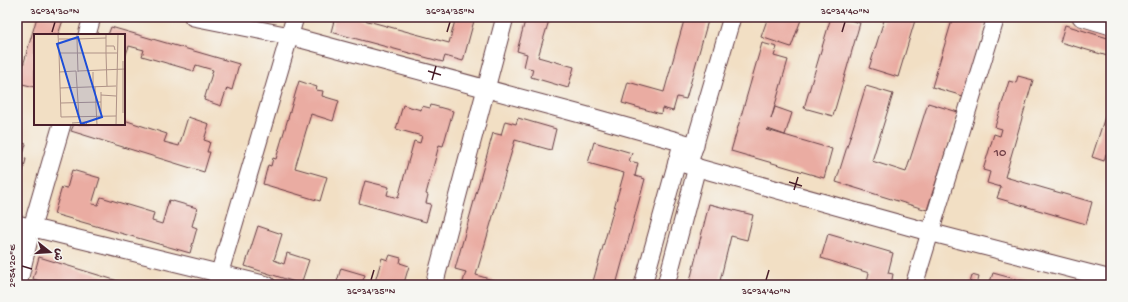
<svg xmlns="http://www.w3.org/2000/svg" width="1128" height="302" font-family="'Gochi Hand','Playpen Sans Arabic',sans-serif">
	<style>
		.building { fill: #eaaca2 }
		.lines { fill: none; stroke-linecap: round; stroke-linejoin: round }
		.minor-casing { stroke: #633c42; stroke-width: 19 }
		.minor { stroke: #fff; stroke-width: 17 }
		.ticks { fill: none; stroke: #4a1f2b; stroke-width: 1.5 }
		.labels { text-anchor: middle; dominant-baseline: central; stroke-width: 3; stroke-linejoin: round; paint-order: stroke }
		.number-label { font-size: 13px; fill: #724249 }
		.inset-road { fill: none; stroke: #af9287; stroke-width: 1 }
		.view { fill: #1d4ed8; fill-opacity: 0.15; stroke: #1d4ed8; stroke-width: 2 }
		.inset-edge { fill: none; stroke: #4a1f2b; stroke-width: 2 }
		.neatline { fill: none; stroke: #4a1f2b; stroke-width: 1.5 }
		.ticks-label { font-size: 10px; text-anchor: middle; fill: #4a1f2b }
	</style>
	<rect width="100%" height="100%" fill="#f6f6f2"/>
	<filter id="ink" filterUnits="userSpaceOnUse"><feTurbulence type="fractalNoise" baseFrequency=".025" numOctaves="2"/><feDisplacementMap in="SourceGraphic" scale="8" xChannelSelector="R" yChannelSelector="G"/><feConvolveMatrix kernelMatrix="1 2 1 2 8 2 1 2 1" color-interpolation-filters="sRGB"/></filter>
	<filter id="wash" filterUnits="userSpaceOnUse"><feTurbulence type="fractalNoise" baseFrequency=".012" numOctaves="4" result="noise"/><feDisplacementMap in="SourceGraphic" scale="16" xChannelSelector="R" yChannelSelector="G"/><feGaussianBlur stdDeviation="0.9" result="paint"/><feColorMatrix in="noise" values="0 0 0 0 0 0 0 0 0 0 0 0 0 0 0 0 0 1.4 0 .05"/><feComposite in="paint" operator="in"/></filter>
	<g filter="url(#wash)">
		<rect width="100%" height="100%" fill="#f2dfc4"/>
		<g id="blocks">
			<g class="building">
				<polygon points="37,17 64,17 58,35 35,35 35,87 18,83"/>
				<polygon points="335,17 353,17 449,43 456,17 475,17 463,61 445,56 443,62 331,32"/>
				<polygon points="526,17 550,17 538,57 574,67 568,88 531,77 533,69 524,67 527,54 517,51"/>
				<polygon points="685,17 709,17 686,99 677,97 673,111 662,108 661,114 622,103 628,82 664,92"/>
				<polygon points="768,17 802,17 791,47 761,37"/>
				<polygon points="831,17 840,17 860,23 833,116 804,108"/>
				<polygon points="885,17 916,17 898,77 869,68"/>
				<polygon points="953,17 987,17 963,96 932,87"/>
				<polygon points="1065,25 1111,39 1111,57 1060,42"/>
				<polygon points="111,27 239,64 232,90 227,88 221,106 204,100 213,70 196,65 194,71 142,56 144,50 129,46 124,60 124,35 108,35"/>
				<polygon points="762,43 777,47 774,56 788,60 771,119 775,107 792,113 785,135 768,129 767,130 832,149 824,178 731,151"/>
				<polygon points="1018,76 1033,80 1005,177 1092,202 1086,224 997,198 1001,187 987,183 990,172 983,170 994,134 1000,136 1002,129 995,127 1009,81 1016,83"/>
				<polygon points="299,81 317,87 316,90 323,91 322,96 339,101 333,121 311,114 295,168 327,177 320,201 263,184 268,165 271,166 273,158 276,159"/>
				<polygon points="866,86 893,94 872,161 906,172 928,103 958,112 927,210 836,182"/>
				<polygon points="1111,98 1111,155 1106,154 1104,161 1092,157"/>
				<polygon points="403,105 421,110 422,106 430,108 431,105 453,111 443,146 439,145 426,194 428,195 426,203 431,204 426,222 359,203 365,181 389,187 387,195 398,198 414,141 420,143 422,136 396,129"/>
				<polygon points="188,117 209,124 204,140 210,142 207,152 210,152 204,172 71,131 74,124 109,124 113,125 114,124 124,124 124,120 167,134 164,142 179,146"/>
				<polygon points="518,118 556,129 551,150 515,140 476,275 509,285 462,285 466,272 455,269 493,133 501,135 505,121 516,124"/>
				<polygon points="17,141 26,144 22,158 26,159 18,191"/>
				<polygon points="594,142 632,153 629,161 638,163 635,176 645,179 616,285 592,285 624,173 588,163"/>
				<polygon points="72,170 100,178 92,204 98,205 101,197 154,213 152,221 162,224 169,200 197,208 192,226 197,228 190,253 54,214 62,187 67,188"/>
				<polygon points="709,204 753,215 747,240 731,236 719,285 689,285"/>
				<polygon points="258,226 282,234 274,260 284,264 287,253 309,260 301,284 245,266"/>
				<polygon points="828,234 893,253 888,273 893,274 891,285 866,285 869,273 821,258"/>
				<polygon points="390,255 401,258 400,263 409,266 404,283 409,285 374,285 382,258 388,260"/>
				<polygon points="39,257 131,285 54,285 33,279"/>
				<polygon points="341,268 365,275 362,283 368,285 336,285"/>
				<polygon points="993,273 1026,282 1025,285 989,285"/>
				<polygon points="972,275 979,277 978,281 980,285 969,285"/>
			</g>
		</g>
	</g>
	<g filter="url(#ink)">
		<use href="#blocks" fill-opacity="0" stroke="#633c42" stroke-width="1"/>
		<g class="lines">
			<defs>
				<g id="minor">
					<polyline points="193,17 290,36 584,115 695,146"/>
					<polyline points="1081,17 1111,26"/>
					<polyline points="87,35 92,17"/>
					<polyline points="691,157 732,17"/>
					<polyline points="677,162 929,232 1111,279"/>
					<polyline points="17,224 267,285"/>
					<polyline points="18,285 32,227 62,124"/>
					<polyline points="216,285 295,17"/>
					<polyline points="434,285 505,17"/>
					<polyline points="643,285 680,151"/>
					<polyline points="666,285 697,167"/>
					<polyline points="914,285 996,17"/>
				</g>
			</defs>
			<use href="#minor" class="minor-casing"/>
			<use href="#minor" class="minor"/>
		</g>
	</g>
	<path class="ticks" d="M52,32L55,22M447,32L450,22M842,32L845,22M428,71L441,75M432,80L436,66M789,182L802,186M794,190L798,177M22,266L32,269M371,280L374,270M766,280L769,270"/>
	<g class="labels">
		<g class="number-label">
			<text x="1000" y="153">10</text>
		</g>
	</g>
	<g transform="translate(34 34)">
		<rect width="91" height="91" fill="#f2dfc4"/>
		<path class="inset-road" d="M24,0L25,19M43,0V5L72,4V0M25,5H43L44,38M72,12H80L81,16M72,19L73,52M72,19V4M89,27V79M42,37L45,83M44,37L91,35M25,38L42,37M59,38V53M61,53L63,91M26,54L82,52M67,58V79M67,61L82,62M27,69L67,68M82,82L27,83L25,19H83M38,89L52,88L53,91M82,91L84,0"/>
		<path class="view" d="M44,3L68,83L47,90L23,10Z"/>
		<rect width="91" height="91" class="inset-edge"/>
	</g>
	<rect width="1128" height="302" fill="none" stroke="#f6f6f2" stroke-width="44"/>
	<g transform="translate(50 252) rotate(107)" stroke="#f6f6f2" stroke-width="3" paint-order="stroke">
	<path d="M0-3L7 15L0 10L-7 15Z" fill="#4a1f2b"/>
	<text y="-6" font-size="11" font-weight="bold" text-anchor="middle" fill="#4a1f2b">ش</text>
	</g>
	<rect x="22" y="22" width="1084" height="258" class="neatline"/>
	<g class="ticks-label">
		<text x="55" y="14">36°34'30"N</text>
		<text x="450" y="14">36°34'35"N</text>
		<text x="845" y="14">36°34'40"N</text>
		<text transform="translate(11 266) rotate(-90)" y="4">2°54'20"E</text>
		<text x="371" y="294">36°34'35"N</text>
		<text x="766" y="294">36°34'40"N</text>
	</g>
</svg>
